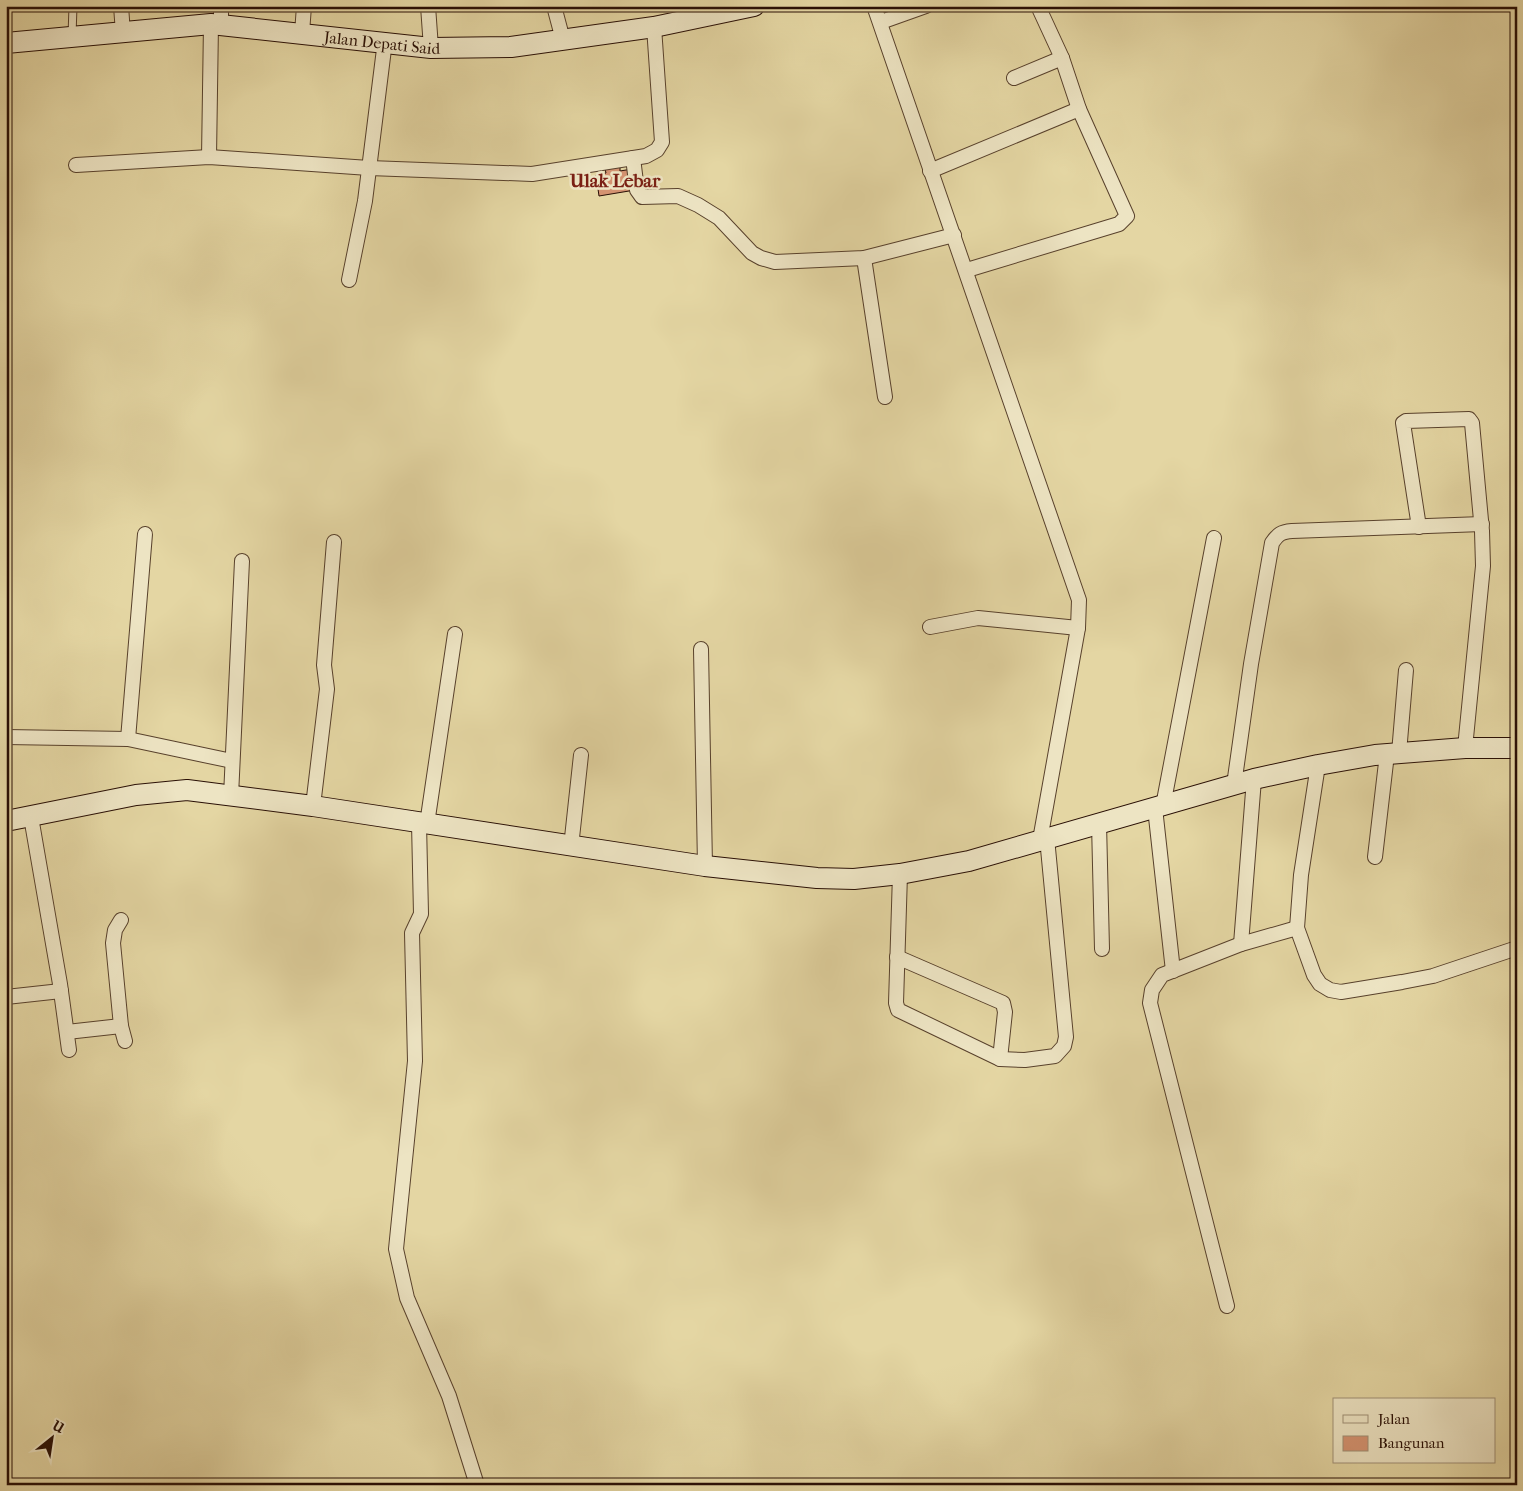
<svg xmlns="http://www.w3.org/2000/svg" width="1523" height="1491" font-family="'IM FELL French Canon',serif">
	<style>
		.building { fill: #d49371; stroke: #290f05 }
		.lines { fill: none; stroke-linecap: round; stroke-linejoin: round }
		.lane-casing { stroke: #58412c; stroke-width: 9 }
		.street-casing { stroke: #58412c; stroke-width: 16 }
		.secondary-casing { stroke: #290f05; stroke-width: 22 }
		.lane { stroke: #ede4c3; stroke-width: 7 }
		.street { stroke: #ede4c3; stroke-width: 14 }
		.secondary { stroke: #ede4c3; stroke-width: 20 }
		.labels { text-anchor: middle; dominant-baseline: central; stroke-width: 5; stroke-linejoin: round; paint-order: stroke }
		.street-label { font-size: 16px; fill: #290f05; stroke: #ede4c3 }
		.quarter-label { font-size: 19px; font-weight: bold; fill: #7a1f14; stroke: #ede4c3 }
	</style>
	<rect width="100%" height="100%" fill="#e4d6a3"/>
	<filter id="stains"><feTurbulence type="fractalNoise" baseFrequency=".004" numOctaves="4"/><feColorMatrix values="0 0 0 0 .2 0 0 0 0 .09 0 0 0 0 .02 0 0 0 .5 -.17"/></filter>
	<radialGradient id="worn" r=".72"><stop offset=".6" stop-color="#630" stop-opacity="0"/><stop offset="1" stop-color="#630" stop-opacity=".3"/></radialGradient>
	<polygon class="building" points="620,167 620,171 632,169 635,190 599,196 596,175 606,173 605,169"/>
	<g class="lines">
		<defs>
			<polyline id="lane" points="72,36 73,6"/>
			<g id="street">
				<polyline points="121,6 123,33"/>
				<polyline points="221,6 221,25"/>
				<polyline points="428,6 431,48"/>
				<polyline points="554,6 563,40"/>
				<polyline points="874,6 1079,600 1078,628 1040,840"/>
				<polyline points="881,22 926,6"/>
				<polyline points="302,33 304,6"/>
				<polyline points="1014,78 1062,58"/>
				<polyline points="209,157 211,24"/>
				<polyline points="633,158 637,190 642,197 678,196 698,205 719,218 752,253 761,258 775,262 864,258 954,235"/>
				<polyline points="76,165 209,157 369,168 532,174 646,156 657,150 662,142 654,27"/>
				<polyline points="930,171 1079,109"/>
				<polyline points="864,258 885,397"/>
				<polyline points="967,270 1119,224 1127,216 1079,109 1062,58 1038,6"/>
				<polyline points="349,280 365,201 385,41"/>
				<polyline points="1419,527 1403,423 1406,421 1469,419 1472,423 1482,531 1483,566 1465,748"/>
				<polyline points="930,627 978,618 1078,628"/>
				<polyline points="701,649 705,866"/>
				<polyline points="6,737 128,739 232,761"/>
				<polyline points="128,739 145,534"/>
				<polyline points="1399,753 1406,670"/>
				<polyline points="1318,765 1301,875 1297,928 1314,975 1320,984 1330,990 1341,992 1402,982 1433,976 1517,948"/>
				<path d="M1234,785L1251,664L1272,543C1278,534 1281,532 1292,531L1482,524"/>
				<polyline points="231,796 242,561"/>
				<polyline points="313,806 327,689 324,665 334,542"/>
				<polyline points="1163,806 1214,538"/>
				<polyline points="1155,808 1173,971"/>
				<polyline points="31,817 60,984 69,1050"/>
				<polyline points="419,823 421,914 412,933 415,1061 396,1249 407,1298 449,1396 477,1485"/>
				<polyline points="1099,823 1102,949"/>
				<polyline points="427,824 455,634"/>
				<polyline points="571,847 581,755"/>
				<polyline points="1375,857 1387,754"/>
				<polyline points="900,874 896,1003 898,1010 1000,1059 1025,1060 1055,1056 1064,1046 1066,1037 1047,838"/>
				<polyline points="121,920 115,930 113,943 121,1026 125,1041"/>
				<polyline points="1241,944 1254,779"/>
				<polyline points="897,957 1003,1003 1005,1012 1000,1059"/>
				<polyline points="6,997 61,991"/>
				<polyline points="67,1032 121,1026"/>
				<polyline points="1227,1306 1150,1003 1152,990 1162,975 1241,944 1297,928"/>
			</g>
			<g id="secondary">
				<path id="s1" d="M6,43L211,24L431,48L511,47L654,27L754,6"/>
				<polyline points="6,821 136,795 187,790 313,806 705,866 817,878 854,879 900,874 969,861 1254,779 1318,765 1375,755 1465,748 1517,748"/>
			</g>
		</defs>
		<use href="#lane" class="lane-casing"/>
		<use href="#street" class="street-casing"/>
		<use href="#secondary" class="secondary-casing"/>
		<use href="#lane" class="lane"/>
		<use href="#street" class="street"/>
		<use href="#secondary" class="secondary"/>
	</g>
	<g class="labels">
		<g class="street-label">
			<text stroke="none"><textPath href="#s1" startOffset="378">Jalan Depati Said</textPath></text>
		</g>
		<g class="quarter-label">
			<text x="615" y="181">Ulak Lebar</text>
		</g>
	</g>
	<rect width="1523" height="1491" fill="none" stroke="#e4d6a3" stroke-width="25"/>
	<rect x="8" y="8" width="1508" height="1476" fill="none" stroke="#290f05" stroke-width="2.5"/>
	<rect x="12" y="12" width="1498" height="1466" fill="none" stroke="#290f05"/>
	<rect x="1333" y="1398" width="162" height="65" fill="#ede4c3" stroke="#9f8f77"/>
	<rect x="1343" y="1415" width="25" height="8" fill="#ede4c3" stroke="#9f8f77"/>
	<text x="1378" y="1424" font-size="15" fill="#290f05">Jalan</text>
	<rect x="1343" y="1436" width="25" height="15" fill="#d49371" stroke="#9f8f77"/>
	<text x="1378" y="1448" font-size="15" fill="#290f05">Bangunan</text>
	<g transform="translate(52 1438) rotate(30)" stroke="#ede4c3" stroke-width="4" paint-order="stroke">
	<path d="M0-4L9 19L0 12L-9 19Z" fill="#290f05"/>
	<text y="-8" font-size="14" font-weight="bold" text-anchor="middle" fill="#290f05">U</text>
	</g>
	<rect width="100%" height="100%" filter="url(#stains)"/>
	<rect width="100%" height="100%" fill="url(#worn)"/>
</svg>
